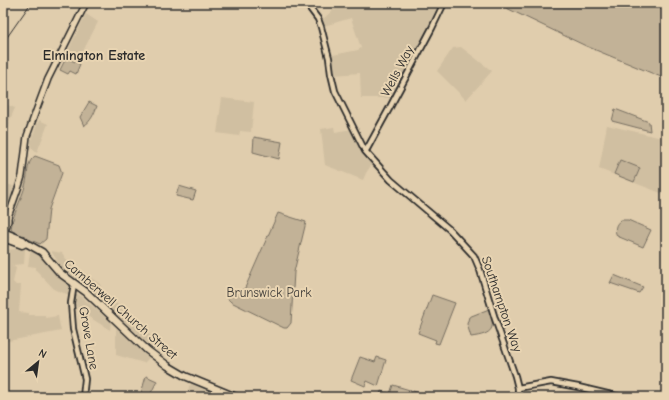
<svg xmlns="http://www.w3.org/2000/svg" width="669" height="400" font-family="'Comic Neue',sans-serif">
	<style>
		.built { fill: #d0bfa1 }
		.green { fill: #c2b297; stroke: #766e61 }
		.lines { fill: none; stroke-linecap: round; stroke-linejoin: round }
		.secondary-casing { stroke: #2b2b2b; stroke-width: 8 }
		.primary-casing { stroke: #2b2b2b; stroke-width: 8 }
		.highway-casing { stroke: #2b2b2b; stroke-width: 9 }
		.secondary { stroke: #e8d4b2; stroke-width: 4.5 }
		.primary { stroke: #e8d4b2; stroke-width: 5 }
		.highway { stroke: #e8d4b2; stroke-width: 6 }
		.rail { stroke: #2b2b2b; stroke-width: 1 }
		.labels { text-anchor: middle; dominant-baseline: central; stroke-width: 4; stroke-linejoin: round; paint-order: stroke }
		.street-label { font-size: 13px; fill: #2b2b2b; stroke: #e8d4b2 }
		.park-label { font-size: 13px; fill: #423f3b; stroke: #e8d4b2 }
		.neighbourhood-label { font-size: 14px; font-weight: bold; fill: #2b2b2b; stroke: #e8d4b2 }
	</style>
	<rect width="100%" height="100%" fill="#e0cdad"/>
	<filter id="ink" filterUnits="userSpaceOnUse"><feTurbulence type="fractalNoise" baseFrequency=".025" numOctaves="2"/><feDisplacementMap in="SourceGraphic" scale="8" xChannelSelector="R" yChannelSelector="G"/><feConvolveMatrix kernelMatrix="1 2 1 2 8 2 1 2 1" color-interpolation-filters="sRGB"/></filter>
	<g filter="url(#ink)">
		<g class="built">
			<polygon points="345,3 439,3 424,36 392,98 361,98 360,73 334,75 330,57 333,55 358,50 361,48 351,18 324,26 322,20 333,10"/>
			<polygon points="86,14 98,22 78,61 66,55"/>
			<polygon points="461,47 492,71 466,100 437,71 453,48"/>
			<polygon points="222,98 254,102 251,132 240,131 239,136 217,133"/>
			<polygon points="3,103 15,108 9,122 10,123 5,140 3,140"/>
			<polygon points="39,120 48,124 37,152 31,147 30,142"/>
			<polygon points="607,125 666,139 666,195 599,169"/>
			<polygon points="334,127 335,132 352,129 366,156 372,164 366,173 363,180 325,165 321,129"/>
			<polygon points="3,183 13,186 11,197 3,217"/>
			<polygon points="16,249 25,249 24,264 12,265 16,268 13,282 16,285 21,285 19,312 29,313 29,315 45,315 45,318 58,316 61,331 3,342 3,252 7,250"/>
			<polygon points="31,250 43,257 56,273 71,285 70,295 55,290 36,270 36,267 28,266 30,252"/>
			<polygon points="51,251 62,253 69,263 100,284 102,290 155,340 151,346 91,291 63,270"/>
			<polygon points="78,294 111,322 110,330 89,317 75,305 76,295"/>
			<polygon points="116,329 118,329 149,358 144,363 116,355"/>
			<polygon points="192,384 214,394 214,397 188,397 189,386"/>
		</g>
		<g class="green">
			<polygon points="499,3 666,3 666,79 586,46 498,4"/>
			<polygon points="66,58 80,64 76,74 70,71 68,74 60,70"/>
			<path d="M89,102L97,106C94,114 91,121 84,126L80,117Z"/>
			<polygon points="615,109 649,122 650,131 612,121"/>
			<polygon points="254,137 282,142 279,159 253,152"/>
			<path d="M35,156L59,165L62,173L49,209L46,239L40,244L16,234L13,232L11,229C13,211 25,195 27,176C28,169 28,161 35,156Z"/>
			<polygon points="620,160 640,168 634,182 614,174"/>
			<polygon points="179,186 196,191 193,200 176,196"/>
			<polygon points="278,213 306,222 294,272 291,323 287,328 284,328 231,302 227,298 226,293 227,291 240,291 245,288"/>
			<path d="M621,220H628L651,230L643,247L617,236C614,230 615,224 621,220Z"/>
			<polygon points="614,275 643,287 639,293 610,283"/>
			<polygon points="432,295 455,303 439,344 435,343 436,340 418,333"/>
			<path d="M489,309C496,329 493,334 471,337L467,324L469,317Z"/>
			<polygon points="360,357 375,362 377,357 386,360 378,386 367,381 365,386 351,380"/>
			<polygon points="146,376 157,381 151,393 151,397 140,397"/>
			<polygon points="393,385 433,397 379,397 381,391 390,394"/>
		</g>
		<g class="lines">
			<defs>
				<g id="secondary">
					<polyline points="306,3 318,19 321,27 329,58 331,74 335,91 365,151 391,180 450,230 474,256 480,270 495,319 515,376 518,388 518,397"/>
					<polyline points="367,149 389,109 432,28 444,3"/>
					<polyline points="74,284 71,303 73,329 85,379 83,397"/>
					<polyline points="518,388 551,382 578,387 620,397"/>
				</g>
				<g id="primary">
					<polyline points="3,221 8,217 19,186 22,176 27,136 36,111 48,79 86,3"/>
					<polyline points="4,235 8,221 8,217"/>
				</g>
				<g id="highway">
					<polyline points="3,232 23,240 26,243 42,252 60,273 86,292 147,350 168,366 185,376 236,397"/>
					<polyline points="3,238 22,245 26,243"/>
				</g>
			</defs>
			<use href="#secondary" class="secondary-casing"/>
			<use href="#primary" class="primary-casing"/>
			<use href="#highway" class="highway-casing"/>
			<use href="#secondary" class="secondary"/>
			<use href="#primary" class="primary"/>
			<use href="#highway" class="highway"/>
			<polyline class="rail" points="3,43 31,3"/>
		</g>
	</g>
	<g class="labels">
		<g class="street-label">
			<text transform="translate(397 71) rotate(-62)">Wells Way</text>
			<text transform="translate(502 304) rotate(71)">Southampton Way</text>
			<text transform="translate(121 309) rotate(41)">Camberwell Church Street</text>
			<text transform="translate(89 338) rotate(80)">Grove Lane</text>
		</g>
		<g class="park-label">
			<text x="269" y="292">Brunswick Park</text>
		</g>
		<g class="neighbourhood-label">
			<text x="94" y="55">Elmington Estate</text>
		</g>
	</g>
	<rect width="669" height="400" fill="none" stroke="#e8d4b2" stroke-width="16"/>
	<rect x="8" y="8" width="653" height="384" fill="none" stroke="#2b2b2b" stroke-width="1.5" filter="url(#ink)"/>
	<g transform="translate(38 362) rotate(29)" stroke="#e8d4b2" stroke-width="3" paint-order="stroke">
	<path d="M0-3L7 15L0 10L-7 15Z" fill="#2b2b2b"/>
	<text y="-6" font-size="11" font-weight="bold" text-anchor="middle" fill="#2b2b2b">N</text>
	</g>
</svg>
